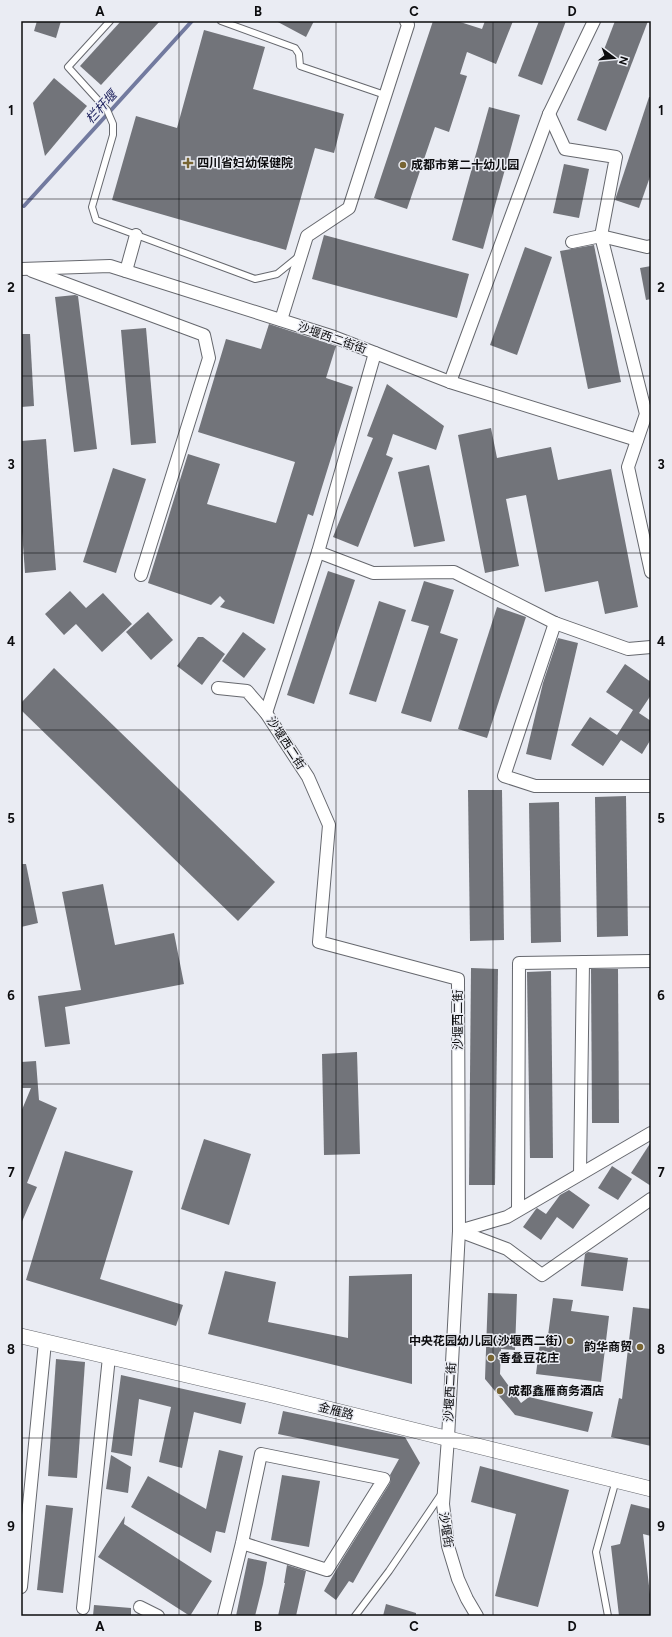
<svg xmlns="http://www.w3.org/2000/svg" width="672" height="1637" font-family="Figtree,'Noto Sans SC',sans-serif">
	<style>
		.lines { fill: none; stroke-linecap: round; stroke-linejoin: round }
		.stream { stroke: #727a9f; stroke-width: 4 }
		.building { fill: #72747a }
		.service-casing { stroke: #66686e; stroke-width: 8 }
		.minor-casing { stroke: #66686e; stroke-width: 14 }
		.tertiary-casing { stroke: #66686e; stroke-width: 16 }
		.service { stroke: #fff; stroke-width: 6 }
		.minor { stroke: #fff; stroke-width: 12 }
		.tertiary { stroke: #fff; stroke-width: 15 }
		.grid { fill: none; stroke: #0c0c0e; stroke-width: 1; stroke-opacity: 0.55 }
		.poi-dot { fill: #786533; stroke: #eaecf3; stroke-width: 1.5 }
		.labels { text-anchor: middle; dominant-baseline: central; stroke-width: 3; stroke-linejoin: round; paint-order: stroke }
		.poi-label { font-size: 12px; font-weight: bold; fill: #0c0c0e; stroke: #eaecf3; text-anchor: start }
		.street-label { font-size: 12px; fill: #0c0c0e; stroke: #eaecf3 }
		.water-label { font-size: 13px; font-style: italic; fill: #1d215d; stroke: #eaecf3 }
		.neatline { fill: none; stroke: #0c0c0e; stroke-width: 1.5 }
		.grid-label { font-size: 13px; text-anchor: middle; font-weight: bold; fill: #0c0c0e }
	</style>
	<rect width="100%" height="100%" fill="#eaecf3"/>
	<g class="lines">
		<polyline class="stream" points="24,206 192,21"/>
	</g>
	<g class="building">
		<polygon points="37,21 61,21 56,38 34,31"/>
		<polygon points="121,21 160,21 101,85 80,66"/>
		<polygon points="276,21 314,21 306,37"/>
		<polygon points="433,21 457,21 482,29 485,21 513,21 496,64 467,52 460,74 467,76 449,132 435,127 407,209 374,198"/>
		<polygon points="539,21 566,21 542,85 518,76"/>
		<polygon points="615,21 648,21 606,131 577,120"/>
		<polygon points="204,30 265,47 253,89 344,114 334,153 315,148 286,250 112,200 136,116 177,128"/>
		<polygon points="54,78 87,106 45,156 33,103"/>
		<polygon points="649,97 651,97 651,174 639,208 615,200"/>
		<polygon points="489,107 520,115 483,249 452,240"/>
		<polygon points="564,164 589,169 579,218 553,213"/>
		<polygon points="324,235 469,274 457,318 312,279"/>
		<polygon points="594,245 621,382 588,389 560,251"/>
		<polygon points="525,247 552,257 517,355 490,345"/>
		<polygon points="651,266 651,299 646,300 640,268"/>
		<polygon points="75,295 78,296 97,449 74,452 55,297"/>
		<polygon points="269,324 336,346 326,378 353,387 313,516 308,514 274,624 220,607 225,601 220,596 211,605 148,583 188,454 220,464 207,504 276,523 295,462 198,432 226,339 261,349"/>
		<polygon points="146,328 156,443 131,445 121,330"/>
		<polygon points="21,334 30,334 34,406 21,407"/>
		<polygon points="387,384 444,426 436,450 393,434 386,455 393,458 358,547 333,537 373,438 367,436"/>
		<polygon points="491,428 497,458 551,447 558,480 611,469 638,607 605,614 598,581 545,592 526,495 506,499 519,566 485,573 458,435"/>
		<polygon points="46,439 56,570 25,573 21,517 21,441"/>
		<polygon points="429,465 445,541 414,547 398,472"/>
		<polygon points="113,468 146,479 116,573 83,562"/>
		<polygon points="328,571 355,580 314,704 287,695"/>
		<polygon points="424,581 454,590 440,633 458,639 431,722 401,713 429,626 411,621"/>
		<polygon points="70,591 86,608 103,593 132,624 102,652 76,624 64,635 45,614"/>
		<polygon points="379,601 406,610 376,702 349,694"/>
		<polygon points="497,607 526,617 487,738 458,729"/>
		<polygon points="148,612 173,640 151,660 126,632"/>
		<polygon points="243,632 266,649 244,678 222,661"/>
		<polygon points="198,637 203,637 225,654 202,685 177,666"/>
		<polygon points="558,638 578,643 551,760 526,754 543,683"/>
		<polygon points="625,664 651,682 651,695 639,713 651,721 651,739 642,754 621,740 603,766 571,745 590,717 617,735 633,710 606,692"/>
		<polygon points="54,668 275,882 238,921 21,710 21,703"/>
		<polygon points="468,790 502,790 504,940 470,941"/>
		<polygon points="626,796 628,936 597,937 595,797"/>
		<polygon points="559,802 561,942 531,943 529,803"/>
		<polygon points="21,864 26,864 38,923 21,927"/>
		<polygon points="103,884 115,945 174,933 184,984 65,1007 70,1044 45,1047 38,996 81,990 62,892"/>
		<polygon points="471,968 498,969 495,1185 469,1185"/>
		<polygon points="591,969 618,969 619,1123 592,1123"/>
		<polygon points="551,971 553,1158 530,1158 527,972"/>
		<polygon points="357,1052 360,1154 324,1155 322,1054"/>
		<polygon points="36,1061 39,1100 57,1108 27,1183 37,1187 21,1224 21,1112 31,1088 21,1088 21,1062"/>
		<polygon points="204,1139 251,1154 229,1225 181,1209"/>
		<polygon points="651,1142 651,1186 631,1173"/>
		<polygon points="65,1151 133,1171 100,1279 183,1305 176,1326 26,1280"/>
		<polygon points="612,1166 632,1179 618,1200 598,1188"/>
		<polygon points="569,1190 590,1205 573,1229 557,1217 541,1240 523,1227 536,1209 537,1208 546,1214 560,1195"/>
		<polygon points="588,1252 628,1258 623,1291 581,1286 585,1254"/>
		<polygon points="225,1271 276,1282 268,1322 348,1338 349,1276 412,1274 412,1384 208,1334"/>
		<polygon points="488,1293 517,1294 515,1350 501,1349 500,1374 521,1403 529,1397 593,1412 588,1432 515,1415 485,1379"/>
		<polygon points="553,1298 573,1300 571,1311 609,1316 601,1382 536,1374 540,1342 547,1343"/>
		<polygon points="633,1307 651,1309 651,1446 611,1437 619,1398 622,1399"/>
		<polygon points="56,1359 85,1362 77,1478 48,1476"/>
		<polygon points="121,1375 246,1403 241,1424 194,1412 182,1468 159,1462 171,1407 139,1399 132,1456 111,1452"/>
		<polygon points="283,1411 405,1437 420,1463 353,1583 349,1581 336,1600 324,1591 342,1560 390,1483 391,1479 390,1475 399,1459 278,1434"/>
		<polygon points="219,1450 243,1456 225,1533 216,1531 211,1553 131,1507 148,1476 206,1509"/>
		<polygon points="111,1455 131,1467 128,1493 106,1489"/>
		<polygon points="480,1466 569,1490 538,1607 495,1596 516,1514 471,1502"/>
		<polygon points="282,1475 320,1481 309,1547 271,1540"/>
		<polygon points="631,1504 651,1509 651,1536 643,1534 651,1603 651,1616 619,1616 611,1546 620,1544"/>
		<polygon points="46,1505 73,1508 63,1593 37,1590"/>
		<polygon points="125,1516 124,1524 212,1581 190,1616 98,1557"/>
		<polygon points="248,1558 267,1562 263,1584 255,1616 236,1616"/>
		<polygon points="287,1565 306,1571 296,1616 278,1616 285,1583 284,1583"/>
		<polygon points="386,1604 416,1613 416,1616 383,1616"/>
		<polygon points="94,1605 131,1608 131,1616 93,1616"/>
	</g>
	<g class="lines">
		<defs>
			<g id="service">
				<polyline points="110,21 68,67 107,110 113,124 113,135 92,207 96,220 255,279 277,274 298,257"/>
				<polyline points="221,21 295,48 299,54 300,66 385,95"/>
				<polyline points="355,1616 389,1571 442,1493"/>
				<polyline points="608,1616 596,1552 616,1480"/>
			</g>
			<g id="minor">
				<polyline points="549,114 565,149 616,157 601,236 646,414 628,467 651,572"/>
				<polyline points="572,242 601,236 647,247 651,246"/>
				<polyline points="21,269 110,266 334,337 450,382 637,440"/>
				<polyline points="32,271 204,335 209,358 141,575"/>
				<polyline points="126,271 136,235"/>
				<polyline points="281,320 307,236 349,208 408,25 406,21"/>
				<polyline points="450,382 549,114 594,21"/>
				<polyline points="318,552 373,573 454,572 555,623 628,649 651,647"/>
				<polyline points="555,623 504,776 535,786 651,786"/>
				<polyline points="218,688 247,691 266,713 308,777 329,825 319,942 458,979 459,1231 448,1438 443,1504 448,1546 458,1579 467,1599 477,1616"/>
				<polyline points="266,713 318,552 375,353"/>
				<polyline points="580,1174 583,962"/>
				<polyline points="518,1209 519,963 651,961"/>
				<polyline points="459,1231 507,1249 542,1275 651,1199"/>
				<polyline points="459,1231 507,1217 651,1133"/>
				<polyline points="21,1587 45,1342"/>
				<polyline points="140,1607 158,1616"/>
				<polyline points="83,1608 109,1357"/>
				<polyline points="224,1616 242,1543 261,1454 384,1479 327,1570 242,1543"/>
			</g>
			<polyline id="tertiary" points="21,1336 268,1394 651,1489"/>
		</defs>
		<use href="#service" class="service-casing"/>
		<use href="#minor" class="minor-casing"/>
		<use href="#tertiary" class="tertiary-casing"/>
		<use href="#service" class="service"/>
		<use href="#minor" class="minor"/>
		<use href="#tertiary" class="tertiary"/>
	</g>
	<path class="grid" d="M179,21V1616M336,21V1616M493,21V1616M21,199H651M21,376H651M21,553H651M21,730H651M21,907H651M21,1084H651M21,1261H651M21,1438H651"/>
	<g class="poi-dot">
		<path d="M186 157h4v4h4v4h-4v4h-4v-4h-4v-4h4z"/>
		<circle cx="403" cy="165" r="4"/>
		<circle cx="570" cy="1341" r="4"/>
		<circle cx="640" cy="1347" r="4"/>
		<circle cx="491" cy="1358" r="4"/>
		<circle cx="500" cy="1391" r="4"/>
	</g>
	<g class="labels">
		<g class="poi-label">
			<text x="197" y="163">四川省妇幼保健院</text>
			<text x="411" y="165">成都市第二十幼儿园</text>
			<text x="562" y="1341" text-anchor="end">中央花园幼儿园(沙堰西二街)</text>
			<text x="632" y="1347" text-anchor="end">韵华商贸</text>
			<text x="499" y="1358">香叠豆花庄</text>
			<text x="508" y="1391">成都鑫雁商务酒店</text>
		</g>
		<g class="street-label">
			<text transform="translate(332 338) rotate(19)">沙堰西二街街</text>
			<text transform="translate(286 743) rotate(57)">沙堰西二街</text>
			<text transform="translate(458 1020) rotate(-90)">沙堰西二街</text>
			<text transform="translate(450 1392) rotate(-87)">沙堰西二街</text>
			<text transform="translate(336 1411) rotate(14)">金雁路</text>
			<text transform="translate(446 1530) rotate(81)">沙堰街</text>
		</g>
		<g class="water-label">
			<text transform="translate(101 107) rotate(-48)">栏杆堰</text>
		</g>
	</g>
	<rect width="672" height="1637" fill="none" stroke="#eaecf3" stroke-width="44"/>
	<g transform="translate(614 58) rotate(106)" stroke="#eaecf3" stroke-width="3" paint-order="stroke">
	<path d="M0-3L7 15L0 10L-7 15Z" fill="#0c0c0e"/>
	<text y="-6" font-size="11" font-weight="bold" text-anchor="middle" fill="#0c0c0e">N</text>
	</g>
	<rect x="22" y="22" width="628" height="1593" class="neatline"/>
	<g class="grid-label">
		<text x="100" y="16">A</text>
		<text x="258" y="16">B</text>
		<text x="414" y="16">C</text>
		<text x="572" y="16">D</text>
		<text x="11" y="115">1</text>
		<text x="661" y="115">1</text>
		<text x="11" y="292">2</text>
		<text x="661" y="292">2</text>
		<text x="11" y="469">3</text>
		<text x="661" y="469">3</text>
		<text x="11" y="646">4</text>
		<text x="661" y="646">4</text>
		<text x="11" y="823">5</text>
		<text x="661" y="823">5</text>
		<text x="11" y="1000">6</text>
		<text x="661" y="1000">6</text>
		<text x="11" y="1177">7</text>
		<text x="661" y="1177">7</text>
		<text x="11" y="1354">8</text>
		<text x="661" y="1354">8</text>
		<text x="11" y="1531">9</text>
		<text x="661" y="1531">9</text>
		<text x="100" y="1631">A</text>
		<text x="258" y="1631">B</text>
		<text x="414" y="1631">C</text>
		<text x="572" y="1631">D</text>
	</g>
</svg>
